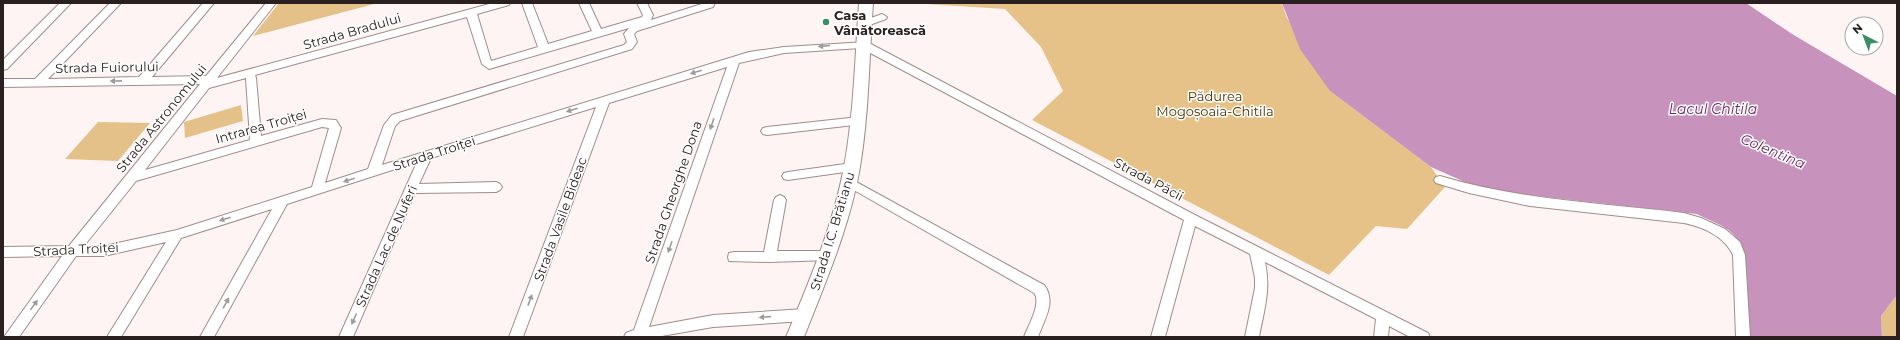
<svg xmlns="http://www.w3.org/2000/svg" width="1900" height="340" font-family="Montserrat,sans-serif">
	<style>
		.green { fill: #e4c189 }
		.forest { fill: #e6c288 }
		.water { fill: #c792bc }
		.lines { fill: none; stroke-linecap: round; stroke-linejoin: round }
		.minor-casing { stroke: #a28c89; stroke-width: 2 }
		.secondary-casing { stroke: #a28c89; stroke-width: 2 }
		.minor { fill: #fff; fill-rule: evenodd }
		.secondary { fill: #fff; fill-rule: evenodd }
		.oneway { fill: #9f9b9a }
		.poi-dot { fill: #3a9064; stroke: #fff; stroke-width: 1.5 }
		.labels { text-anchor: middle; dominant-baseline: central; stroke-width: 3; stroke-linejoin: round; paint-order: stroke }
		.poi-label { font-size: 13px; font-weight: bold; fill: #29201f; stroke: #fff; text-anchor: start }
		.street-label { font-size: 13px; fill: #29201f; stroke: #fff }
		.park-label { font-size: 13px; fill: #483000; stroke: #fff }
		.water-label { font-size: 14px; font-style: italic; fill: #67285d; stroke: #fff }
	</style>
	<rect width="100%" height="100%" fill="#fef4f3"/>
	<g class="green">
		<polygon points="279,3 378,3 253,36"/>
		<polygon points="241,105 243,121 185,138 184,122"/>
		<polygon points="98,122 150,123 118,161 65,159"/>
		<polygon points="1897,295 1897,337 1882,337 1881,316"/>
	</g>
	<polygon class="forest" points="910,3 1282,3 1286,16 1330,91 1431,167 1445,187 1407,229 1376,226 1329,275 1032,120 1063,91 1041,47 1005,9"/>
	<path class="water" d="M1282,3H1746L1792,34L1897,96V295L1881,316L1882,337H1747C1747,309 1753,253 1732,233C1722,224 1708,220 1697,214L1508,193L1474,186L1431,167L1330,91L1300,49Z"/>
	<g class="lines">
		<defs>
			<g id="minor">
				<polygon points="60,3 71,3 7,69 3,70 3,60"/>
				<path d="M110,3H121L48,79L139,77L203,3H214L152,77L206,76L266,3H276L217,78L493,3H510L509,5L477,14L491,61L538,47L522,3H532L548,44L592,31L579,3H589L601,29L642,17L643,15L637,3H647L653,15L651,20L705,3H713L714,5L713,7L637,31L634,34L637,42L632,49L400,121L395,126L382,165L749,52L784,47L867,42L1195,215L1428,333L1430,337H1410L1389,326L1388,337H1374L1376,319L1265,262C1271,290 1264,310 1259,337H1245L1255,288V278L1250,254L1195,226L1165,337H1151L1184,220L861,48L784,53L739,63L649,327L713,315L804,309L809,311L811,315L809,319L804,321L713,327L656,337H624L626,333L634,330L727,67L609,103L523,337H509L596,107L431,158L419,184L496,182L500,184L502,187L500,190L496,192L415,193L353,337H339L417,162L287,204L214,337H200L272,209L181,238L121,337H107L166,242L104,256H76L19,337H4L62,256L3,257V247L69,246L200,84L3,87V79H35ZM467,17L482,64L489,69L629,28L624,34L627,42L624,45L392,115L384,125L368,169L325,183L341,128L336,120L322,119L261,136L256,78L255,75ZM246,78L250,140L145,170L209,88ZM322,127L329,128L312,187L177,230L104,246H84L136,181Z"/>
				<polygon points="882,14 887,17 886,19 864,27 859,24 860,22"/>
				<polygon points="859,117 863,118 865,121 863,124 767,135 763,134 761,131 763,128 767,127"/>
				<polygon points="852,163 856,164 858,167 856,170 852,171 788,180 784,179 782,176 784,173 788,172"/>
				<path d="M1440,176C1520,200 1602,203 1684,213L1701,218L1725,229L1740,242L1745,255L1750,337H1736L1733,255C1724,236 1703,227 1684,223L1530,206L1469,193L1436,183L1434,180L1436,177Z"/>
				<path d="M849,178L1044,285C1057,301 1044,320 1038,337H1024C1028,326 1042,303 1034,293L845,185L843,182L845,179Z"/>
				<polygon points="780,195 784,197 786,200 777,251 826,251 831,252 832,256 831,260 769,262 729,261 728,257 729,253 734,252 764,252 774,200 776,197"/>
			</g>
			<path id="secondary" d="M859,3H873C869,58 869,113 860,167C850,226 826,281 804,337H786C809,282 833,226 844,167C854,113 855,58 859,3Z"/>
		</defs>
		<use href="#minor" class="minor-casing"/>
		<use href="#secondary" class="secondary-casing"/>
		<use href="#minor" class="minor"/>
		<use href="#secondary" class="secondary"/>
	</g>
	<defs><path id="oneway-solid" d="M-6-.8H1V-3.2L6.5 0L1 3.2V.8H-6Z"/></defs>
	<g class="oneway">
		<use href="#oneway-solid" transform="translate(824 46) rotate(175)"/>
		<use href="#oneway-solid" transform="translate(696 72) rotate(163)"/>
		<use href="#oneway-solid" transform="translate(116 81) rotate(179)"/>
		<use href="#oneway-solid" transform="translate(572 110) rotate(163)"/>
		<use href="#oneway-solid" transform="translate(712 124) rotate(109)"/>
		<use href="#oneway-solid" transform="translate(349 180) rotate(163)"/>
		<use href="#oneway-solid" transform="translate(225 219) rotate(162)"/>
		<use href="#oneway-solid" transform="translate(670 247) rotate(109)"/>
		<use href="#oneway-solid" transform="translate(530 300) rotate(-70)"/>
		<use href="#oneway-solid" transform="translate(226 303) rotate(-61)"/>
		<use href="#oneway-solid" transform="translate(34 305) rotate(-54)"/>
		<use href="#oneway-solid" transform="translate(765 317) rotate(176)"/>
		<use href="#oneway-solid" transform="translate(354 319) rotate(114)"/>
	</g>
	<circle class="poi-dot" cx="826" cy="22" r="4"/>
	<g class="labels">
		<g class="poi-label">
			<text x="834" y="15">Casa<tspan x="834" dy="15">Vânătorească</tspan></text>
		</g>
		<g class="street-label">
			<text transform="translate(352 31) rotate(-16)">Strada Bradului</text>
			<text transform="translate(107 67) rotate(-1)">Strada Fuiorului</text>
			<text transform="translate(161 118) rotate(-51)">Strada Astronomului</text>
			<text transform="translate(261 126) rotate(-16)">Intrarea Troiței</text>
			<text transform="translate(434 153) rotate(-18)">Strada Troiței</text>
			<text transform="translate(1149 179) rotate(28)">Strada Păcii</text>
			<text transform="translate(673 192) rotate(-71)">Strada Gheorghe Dona</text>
			<text transform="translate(560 219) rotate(-70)">Strada Vasile Bideac</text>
			<text transform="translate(832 231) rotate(-73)">Strada I.C. Brătianu</text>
			<text transform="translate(386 246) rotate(-66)">Strada Lac de Nuferi</text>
			<text transform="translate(76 249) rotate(-3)">Strada Troiței</text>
		</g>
		<g class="park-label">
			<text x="1215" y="96">Pădurea<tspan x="1215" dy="15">Mogoșoaia-Chitila</tspan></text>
		</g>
		<g class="water-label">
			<text x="1713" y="109">Lacul Chitila</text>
			<text transform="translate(1773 151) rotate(23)">Colentina</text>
		</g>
	</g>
	<rect width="1900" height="340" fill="none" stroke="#29201f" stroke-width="8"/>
	<g transform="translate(1864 36) rotate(318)"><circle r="19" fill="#ffffff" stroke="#a9a6a5"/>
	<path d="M0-3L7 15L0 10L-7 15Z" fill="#3a9064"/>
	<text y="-6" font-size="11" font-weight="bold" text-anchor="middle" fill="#29201f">N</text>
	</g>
</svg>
